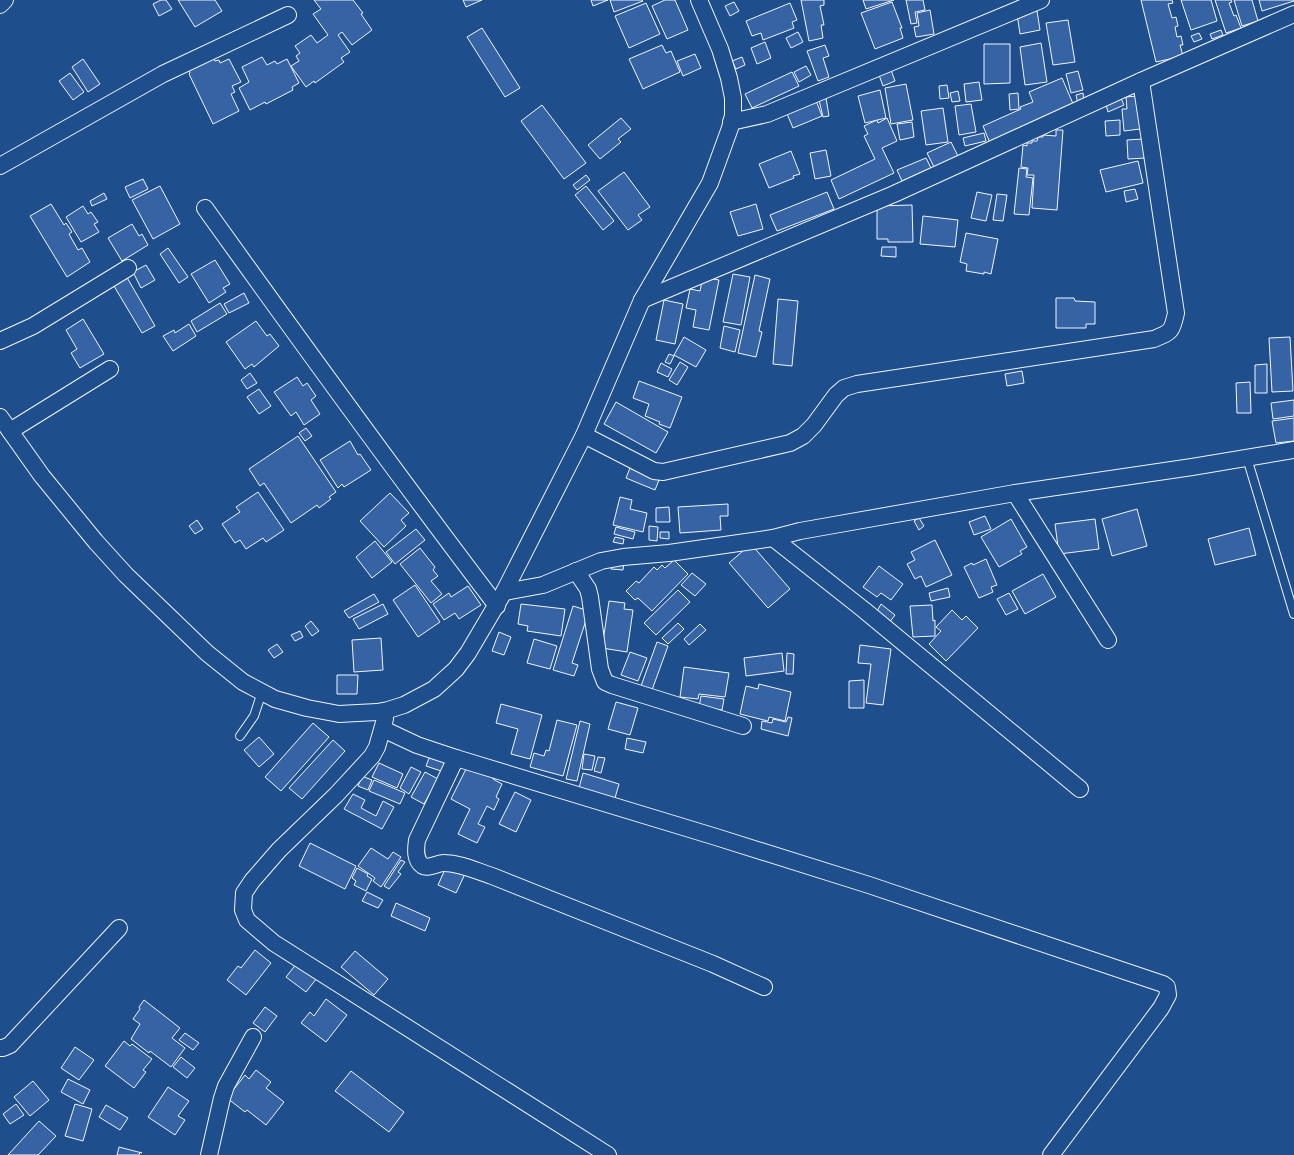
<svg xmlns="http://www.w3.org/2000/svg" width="1294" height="1155" font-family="'Work Sans',sans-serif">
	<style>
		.building { fill: #3563a3; stroke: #f2f6ff }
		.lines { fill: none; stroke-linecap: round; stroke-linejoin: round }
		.service-casing { stroke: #f2f6ff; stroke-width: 10 }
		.minor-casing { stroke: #f2f6ff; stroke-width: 18 }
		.service { stroke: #1f4e8c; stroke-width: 8 }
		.minor { stroke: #1f4e8c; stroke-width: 16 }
	</style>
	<rect width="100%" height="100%" fill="#1f4e8c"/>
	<g class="building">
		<polygon points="161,0 166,0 172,9 159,16 153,4"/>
		<polygon points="178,0 215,0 222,11 195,27"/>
		<polygon points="314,0 353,0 363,13 361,14 372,30 352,45 342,32 338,35 350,52 341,58 344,62 315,83 314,81 306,87 291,66 299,61 296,56 300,53 295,46 311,35 317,43 328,35 313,14 321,9"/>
		<polygon points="463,0 482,0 466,7"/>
		<polygon points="591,0 608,0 593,6"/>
		<polygon points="610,0 642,0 643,1 614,12"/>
		<polygon points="665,0 675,0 688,30 667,39 652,6"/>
		<polygon points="801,0 824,0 824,5 820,6 824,25 821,25 823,38 809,41"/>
		<polygon points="863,0 894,0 866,9"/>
		<polygon points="906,0 923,0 925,10 915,12 917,23 911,24"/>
		<polygon points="1141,0 1172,0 1173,3 1168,4 1172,18 1176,17 1178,26 1175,27 1177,37 1181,36 1183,45 1180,45 1183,56 1156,62"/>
		<polygon points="1181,0 1211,0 1217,21 1191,30"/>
		<polygon points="1215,0 1231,0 1232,2 1229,3 1234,16 1236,15 1241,28 1226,33"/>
		<polygon points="1234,0 1252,0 1258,21 1242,26"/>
		<polygon points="1259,0 1294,0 1294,1 1262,11"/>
		<polygon points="734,2 739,11 730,16 725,6"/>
		<polygon points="892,2 902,28 900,28 903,38 875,49 861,13"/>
		<polygon points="646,3 660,34 629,48 615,16"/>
		<polygon points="790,3 797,20 792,22 794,28 763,40 761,33 752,36 746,21"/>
		<polygon points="930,10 934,34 916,37 914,27 919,26 917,13"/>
		<polygon points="1037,11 1040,30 1020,34 1017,14"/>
		<polygon points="1068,20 1075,62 1053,65 1046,23"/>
		<polygon points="482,28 520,88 505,97 467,37"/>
		<polygon points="1221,30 1223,35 1212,39 1210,34"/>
		<polygon points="798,32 803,42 791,48 786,38"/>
		<polygon points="1199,33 1202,39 1194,42 1191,36"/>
		<polygon points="765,42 771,58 757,64 751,48"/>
		<polygon points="1041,43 1047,82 1025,85 1020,47"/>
		<polygon points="984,44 1010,44 1010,83 984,84"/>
		<polygon points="662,45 666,53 671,51 680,72 643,89 629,59"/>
		<polygon points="825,45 829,56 823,58 829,77 818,81 807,51"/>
		<polygon points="207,46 215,61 219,60 220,63 229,59 241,82 232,86 235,92 231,94 239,111 213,124 189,74 190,73 183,58"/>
		<polygon points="695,54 701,68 683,76 677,61"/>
		<polygon points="262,57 267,65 275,61 277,64 287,59 299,83 292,87 293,90 266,104 265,102 250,110 239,88 249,82 242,67"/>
		<polygon points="742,57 745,65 736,69 732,61"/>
		<polygon points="83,59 100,84 88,92 72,67"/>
		<polygon points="806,66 811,75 799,82 794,72"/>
		<polygon points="891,70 895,81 883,86 879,75"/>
		<polygon points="1078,71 1083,90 1071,93 1066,74"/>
		<polygon points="792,72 799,86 752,108 745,94"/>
		<polygon points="70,73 84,92 73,100 59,81"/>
		<polygon points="1062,78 1074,106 990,143 983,126 1021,109 1020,107 1033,102 1029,92"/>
		<polygon points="979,82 982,100 966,102 964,84"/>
		<polygon points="906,84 913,120 891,124 885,88"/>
		<polygon points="947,85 949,98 940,99 939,86"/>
		<polygon points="880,90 886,118 865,123 858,96"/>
		<polygon points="958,91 960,101 952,102 950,93"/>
		<polygon points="1018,93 1019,109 1010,110 1009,94"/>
		<polygon points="1083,93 1084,102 1078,104 1076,95"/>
		<polygon points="1137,96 1140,129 1124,131 1122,109 1127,109 1126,97"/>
		<polygon points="815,98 822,116 793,128 785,109"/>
		<polygon points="826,98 829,116 823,117 819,100"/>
		<polygon points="1121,98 1124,105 1108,112 1106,105"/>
		<polygon points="971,104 976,132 959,135 955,106"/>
		<polygon points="542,105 586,163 564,179 521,121"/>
		<polygon points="943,108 948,142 926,145 921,111"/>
		<polygon points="621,118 631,129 618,139 621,142 600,159 588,145"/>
		<polygon points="887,118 897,141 882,148 894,173 839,199 831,180 875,159 864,136 868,134 864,126 877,120 878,123"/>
		<polygon points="1120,120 1120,135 1106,136 1105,121"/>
		<polygon points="912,122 914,137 900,140 897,124"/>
		<polygon points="1056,130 1063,130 1057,210 1032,208 1034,175 1027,175 1028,168 1021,167 1023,145 1027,146 1027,143 1032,143 1032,141 1037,141 1038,137 1043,137 1043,135 1056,136"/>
		<polygon points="984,133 986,141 965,146 963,138"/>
		<polygon points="1143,139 1145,158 1128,159 1127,140"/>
		<polygon points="951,142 958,156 934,167 927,153"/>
		<polygon points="826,150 831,176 815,179 810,153"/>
		<polygon points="791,151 800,174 793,176 794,178 769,188 759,164"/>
		<polygon points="926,158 931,168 902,181 897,170"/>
		<polygon points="1138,161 1143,183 1106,192 1100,170"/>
		<polygon points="1019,168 1027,169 1026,177 1033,178 1029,215 1014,214"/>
		<polygon points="624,172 650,207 638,215 642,220 628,230 598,191"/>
		<polygon points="586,175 590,180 577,190 573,185"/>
		<polygon points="143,179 148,189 130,198 125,187"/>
		<polygon points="160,186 180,224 153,239 132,200"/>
		<polygon points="586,186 614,221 603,230 575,195"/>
		<polygon points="1135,189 1138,199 1126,202 1124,191"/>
		<polygon points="827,192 834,209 777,231 770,215"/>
		<polygon points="977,192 992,195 986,221 971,218"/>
		<polygon points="104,193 107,199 92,206 90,201"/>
		<polygon points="997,194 1007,195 1003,221 993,220"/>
		<polygon points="51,204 64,225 66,223 72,232 69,234 78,250 82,248 90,262 67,277 30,216"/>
		<polygon points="756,204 763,229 738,236 730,212"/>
		<polygon points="912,205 913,242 888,242 888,239 877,239 877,206"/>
		<polygon points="83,206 88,214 91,212 98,222 94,224 99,232 81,242 66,217"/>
		<polygon points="923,216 958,220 955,247 920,244"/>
		<polygon points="132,224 139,236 142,234 148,245 122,261 108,238"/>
		<polygon points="966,233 998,239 991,274 984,272 984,274 966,271 967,264 960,262"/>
		<polygon points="882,247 896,247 896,257 881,256"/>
		<polygon points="168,248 188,277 179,283 160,254"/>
		<polygon points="215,260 230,284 223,288 226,292 209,303 191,274"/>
		<polygon points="146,265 155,280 141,288 133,272"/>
		<polygon points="125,274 155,326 142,333 111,281"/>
		<polygon points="733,274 750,277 741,325 723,322"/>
		<polygon points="755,275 770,279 759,331 762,332 756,357 738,353"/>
		<polygon points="703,277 719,280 709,330 693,327 696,310 686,308 690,289 700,291"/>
		<polygon points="244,293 249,303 229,313 224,304"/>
		<polygon points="1056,298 1074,298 1075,301 1095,302 1095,324 1086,324 1086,328 1056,328"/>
		<polygon points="778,299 798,301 792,366 773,364"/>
		<polygon points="664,300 683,304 675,344 656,340"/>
		<polygon points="220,303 227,314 197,332 191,321"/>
		<polygon points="83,319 104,354 80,368 71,353 77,349 66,330"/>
		<polygon points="256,321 267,336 270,334 279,346 254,367 252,364 245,369 226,342"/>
		<polygon points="189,324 196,336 173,351 163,336 174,330 175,333"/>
		<polygon points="724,326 740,330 735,352 720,348"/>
		<polygon points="684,337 706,350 696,367 674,355"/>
		<polygon points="1290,337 1293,391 1272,392 1269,338"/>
		<polygon points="669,354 674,356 670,364 665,362"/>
		<polygon points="680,362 688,367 677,385 669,380"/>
		<polygon points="661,363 672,369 668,377 657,372"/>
		<polygon points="1267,364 1267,393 1255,393 1255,365"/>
		<polygon points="1022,371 1024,383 1007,386 1005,374"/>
		<polygon points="250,373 257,383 247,389 241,380"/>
		<polygon points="297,377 303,386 307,383 316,396 311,400 320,414 304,425 296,412 291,416 274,392"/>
		<polygon points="639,381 682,397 670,428 659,424 660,422 645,416 649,404 633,398"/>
		<polygon points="1250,382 1251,413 1237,413 1236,383"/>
		<polygon points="259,389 271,406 259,414 247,397"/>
		<polygon points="1294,400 1294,416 1273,419 1271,403"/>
		<polygon points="616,402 668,432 656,453 604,424"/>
		<polygon points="1294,418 1294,441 1276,443 1272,421"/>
		<polygon points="306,428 312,436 305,441 299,433"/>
		<polygon points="298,436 336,492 329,497 331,499 319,508 317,505 291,523 264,483 260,486 249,469"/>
		<polygon points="350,441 358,455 360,454 371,470 344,487 342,484 338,488 320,460"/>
		<polygon points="630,468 659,480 655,490 626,478"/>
		<polygon points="258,492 284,530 266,542 263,538 246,549 240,540 235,543 222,524 240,512 236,507"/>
		<polygon points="390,493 409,513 401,520 406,526 384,547 360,521"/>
		<polygon points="620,497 632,500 630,509 647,513 643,532 613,525"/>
		<polygon points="728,504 728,516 720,516 721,530 680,533 678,507"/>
		<polygon points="669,507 670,522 656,522 656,508"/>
		<polygon points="1137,509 1147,546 1112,556 1102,519"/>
		<polygon points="985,516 991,529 974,535 969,522"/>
		<polygon points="919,518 924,526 919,530 914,521"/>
		<polygon points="1011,519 1027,547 1020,551 1022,554 999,567 981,537"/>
		<polygon points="1095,519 1099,549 1059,554 1055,524"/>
		<polygon points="197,520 203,529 195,534 189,526"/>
		<polygon points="649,526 658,527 657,541 649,540"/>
		<polygon points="616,527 635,532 633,539 614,534"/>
		<polygon points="1249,528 1256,555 1215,565 1208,539"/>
		<polygon points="416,529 425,540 395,564 386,552"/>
		<polygon points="660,532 669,532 669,539 660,538"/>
		<polygon points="615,537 624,539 623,544 613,542"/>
		<polygon points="935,540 952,575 926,587 921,576 915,579 907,564 915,560 911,552"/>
		<polygon points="375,541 392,562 372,578 356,557"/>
		<polygon points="751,544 790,589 768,608 729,563"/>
		<polygon points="420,548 435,567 433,570 438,576 431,581 442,594 431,603 400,564"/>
		<polygon points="986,559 997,585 991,587 993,592 979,598 964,567 972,563 973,565"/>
		<polygon points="674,560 688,574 652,611 638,598 635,600 626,591 636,581 639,583 654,567 657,570 662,565 665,568"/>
		<polygon points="611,561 624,562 623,570 611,569"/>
		<polygon points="879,566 903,584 891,600 881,593 877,597 863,587"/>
		<polygon points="692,573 706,584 695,596 681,585"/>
		<polygon points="1043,574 1056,597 1025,614 1012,591"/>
		<polygon points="415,585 440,622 418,637 393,600"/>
		<polygon points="468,586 481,605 459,619 455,613 444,620 433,604 449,593 451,597"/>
		<polygon points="948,588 950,597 931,601 929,593"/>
		<polygon points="678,590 690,602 656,635 644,623"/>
		<polygon points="1009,593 1018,609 1006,615 997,599"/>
		<polygon points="374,594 379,602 349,618 344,611"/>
		<polygon points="609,601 625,603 624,609 633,610 627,652 602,648"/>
		<polygon points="383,604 388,614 359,629 353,619"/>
		<polygon points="521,604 565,609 561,636 527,631 528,626 518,624"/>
		<polygon points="881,604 895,615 889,623 876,613"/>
		<polygon points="932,605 933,621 935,620 935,636 913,637 910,606"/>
		<polygon points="573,606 589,611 572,663 578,665 574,676 553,670"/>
		<polygon points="952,610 962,620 966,616 978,628 946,661 929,644 941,631 936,627"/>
		<polygon points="311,621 319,631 312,636 305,626"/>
		<polygon points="678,623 684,629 668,644 662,638"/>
		<polygon points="700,624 706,630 689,645 684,639"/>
		<polygon points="300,631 303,637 295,641 291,635"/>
		<polygon points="499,632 511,637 504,655 492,651"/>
		<polygon points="381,638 383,670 354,672 352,640"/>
		<polygon points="534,639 557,646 550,669 527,663"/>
		<polygon points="657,642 668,646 652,690 641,686"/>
		<polygon points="277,644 283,652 274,658 268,650"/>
		<polygon points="860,645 891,649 883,705 866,703 871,664 858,663"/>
		<polygon points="630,652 647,658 638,681 621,675"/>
		<polygon points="782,653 784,671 746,676 744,658"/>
		<polygon points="787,653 794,654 793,674 786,674"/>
		<polygon points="684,667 729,673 725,697 699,694 698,699 680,697"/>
		<polygon points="337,675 358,675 357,694 337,694"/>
		<polygon points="864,680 864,708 849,708 849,681"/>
		<polygon points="759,684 791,692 785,721 769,717 768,721 740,714 746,686 758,689"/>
		<polygon points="701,696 724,699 722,710 699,707"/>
		<polygon points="616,702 638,708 630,735 608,729"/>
		<polygon points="501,704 542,715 530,759 511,754 518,729 496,723"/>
		<polygon points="788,717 792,718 788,736 761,729 762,721 772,723 773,719 786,722"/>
		<polygon points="557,720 577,725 563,776 530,767 534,753 544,756 546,750 549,751"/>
		<polygon points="580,721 590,724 577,781 566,779"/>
		<polygon points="313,723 329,737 281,791 265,777"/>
		<polygon points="259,737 274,754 259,767 244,750"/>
		<polygon points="627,738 646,742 643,753 625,749"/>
		<polygon points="333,740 345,751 302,799 289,788"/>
		<polygon points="584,754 595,756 592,770 582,769"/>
		<polygon points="430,756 448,762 444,772 426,766"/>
		<polygon points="598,757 605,758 601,773 594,771"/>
		<polygon points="379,763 403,774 397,788 372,777"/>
		<polygon points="469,763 494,776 493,779 502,784 496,797 499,799 494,810 487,806 478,824 485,827 477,843 458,834 470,809 451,799"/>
		<polygon points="411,767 421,772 409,794 400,788"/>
		<polygon points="425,772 438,779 424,804 411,797"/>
		<polygon points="583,773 619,784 615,798 579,788"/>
		<polygon points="362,776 372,780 368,790 358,786"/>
		<polygon points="374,780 405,793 400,804 369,791"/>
		<polygon points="515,792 531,800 516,832 499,824"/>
		<polygon points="353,794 365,800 361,808 376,816 383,801 394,807 382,829 344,809"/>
		<polygon points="310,843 356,866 345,889 299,866"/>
		<polygon points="371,848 388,859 393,852 401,857 381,887 373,881 375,878 358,866"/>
		<polygon points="401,860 405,862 398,872 401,874 389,889 384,886"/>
		<polygon points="447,865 465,874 456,893 438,885"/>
		<polygon points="357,868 368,874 367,876 372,879 366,891 354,885 356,881 352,878"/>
		<polygon points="367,892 383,900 378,908 362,901"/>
		<polygon points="396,903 430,918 425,931 391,916"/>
		<polygon points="255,950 271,963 246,995 227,980 238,966 241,968"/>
		<polygon points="355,951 388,979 374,995 341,967"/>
		<polygon points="297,963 317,978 306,992 286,977"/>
		<polygon points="326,999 347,1015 326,1042 301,1023 310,1012 314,1016"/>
		<polygon points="144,1000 180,1028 172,1038 185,1048 171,1067 150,1051 149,1053 131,1039 140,1024 133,1019 140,1009 139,1007"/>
		<polygon points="265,1007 277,1016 265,1032 253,1023"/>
		<polygon points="185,1033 199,1043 193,1050 179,1040"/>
		<polygon points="124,1041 130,1046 132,1044 152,1059 143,1070 146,1072 134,1088 105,1066"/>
		<polygon points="75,1047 94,1060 79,1080 61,1068"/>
		<polygon points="181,1057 195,1068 187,1078 173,1067"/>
		<polygon points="256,1070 271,1082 266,1088 284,1102 266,1125 247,1110 245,1112 227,1098 245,1075 249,1079"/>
		<polygon points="351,1071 404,1112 389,1132 335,1091"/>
		<polygon points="68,1079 90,1090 83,1104 61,1092"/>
		<polygon points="33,1081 49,1100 30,1116 14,1097"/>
		<polygon points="168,1087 189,1101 178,1116 185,1120 175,1135 148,1117"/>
		<polygon points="16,1104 24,1115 10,1124 3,1114"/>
		<polygon points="75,1104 92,1109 83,1141 65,1136"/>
		<polygon points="106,1105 128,1118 120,1130 99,1117"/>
		<polygon points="39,1121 56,1136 38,1155 8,1155"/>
		<polygon points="119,1147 142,1153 140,1152 139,1155 117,1155"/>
	</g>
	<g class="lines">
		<defs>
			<g id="service">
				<polyline points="1247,458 1294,614"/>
				<polyline points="240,736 254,716 262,692"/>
			</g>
			<g id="minor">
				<polyline points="0,5 5,0"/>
				<polyline points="731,122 767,114 1041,0"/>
				<polyline points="0,166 163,74 288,15"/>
				<path d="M205,208C301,342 397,475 497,606"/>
				<polyline points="642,300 894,194 1141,81 1294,14"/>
				<polyline points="0,341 33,326 128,268"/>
				<polyline points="0,417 42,476 96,542 126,575 207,653 243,682 275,699 307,708 339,714 377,712 388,710 404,705 434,689 456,669 468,653 504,592 584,435 642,300 710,183 730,128 733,115 733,98 729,78 720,49 699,0"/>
				<polyline points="10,431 110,369"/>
				<path d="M584,435L654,471L663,472L790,443L803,436L814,425L836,395L844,388L857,384L1154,339C1171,332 1172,332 1176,313L1141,81"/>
				<polyline points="1015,493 1108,640"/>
				<polyline points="773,538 864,610 1080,789"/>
				<polyline points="576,571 588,589 590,597 600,669 605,682 612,685 743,726"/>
				<polyline points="504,592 543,585 601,561 623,557 669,553 773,538 800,531 1015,493 1192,467 1294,450"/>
				<polyline points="385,719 377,747 372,756 336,795 279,850 252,881 244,893 243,910 247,920 274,943 608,1155"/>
				<polyline points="383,729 417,745 456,758 716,837 869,885 1163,984 1167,987 1168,995 1161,1008 1051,1155"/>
				<path d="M456,758L417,840C416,848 414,860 423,866C428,869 438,863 444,863C461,863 476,871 492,876L713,964L764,987"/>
				<polyline points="0,1048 3,1048 10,1045 119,928"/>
				<polyline points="209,1155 222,1098 226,1086 253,1037"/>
			</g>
		</defs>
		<use href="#service" class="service-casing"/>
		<use href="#minor" class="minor-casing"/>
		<use href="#service" class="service"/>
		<use href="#minor" class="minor"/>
	</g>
</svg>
